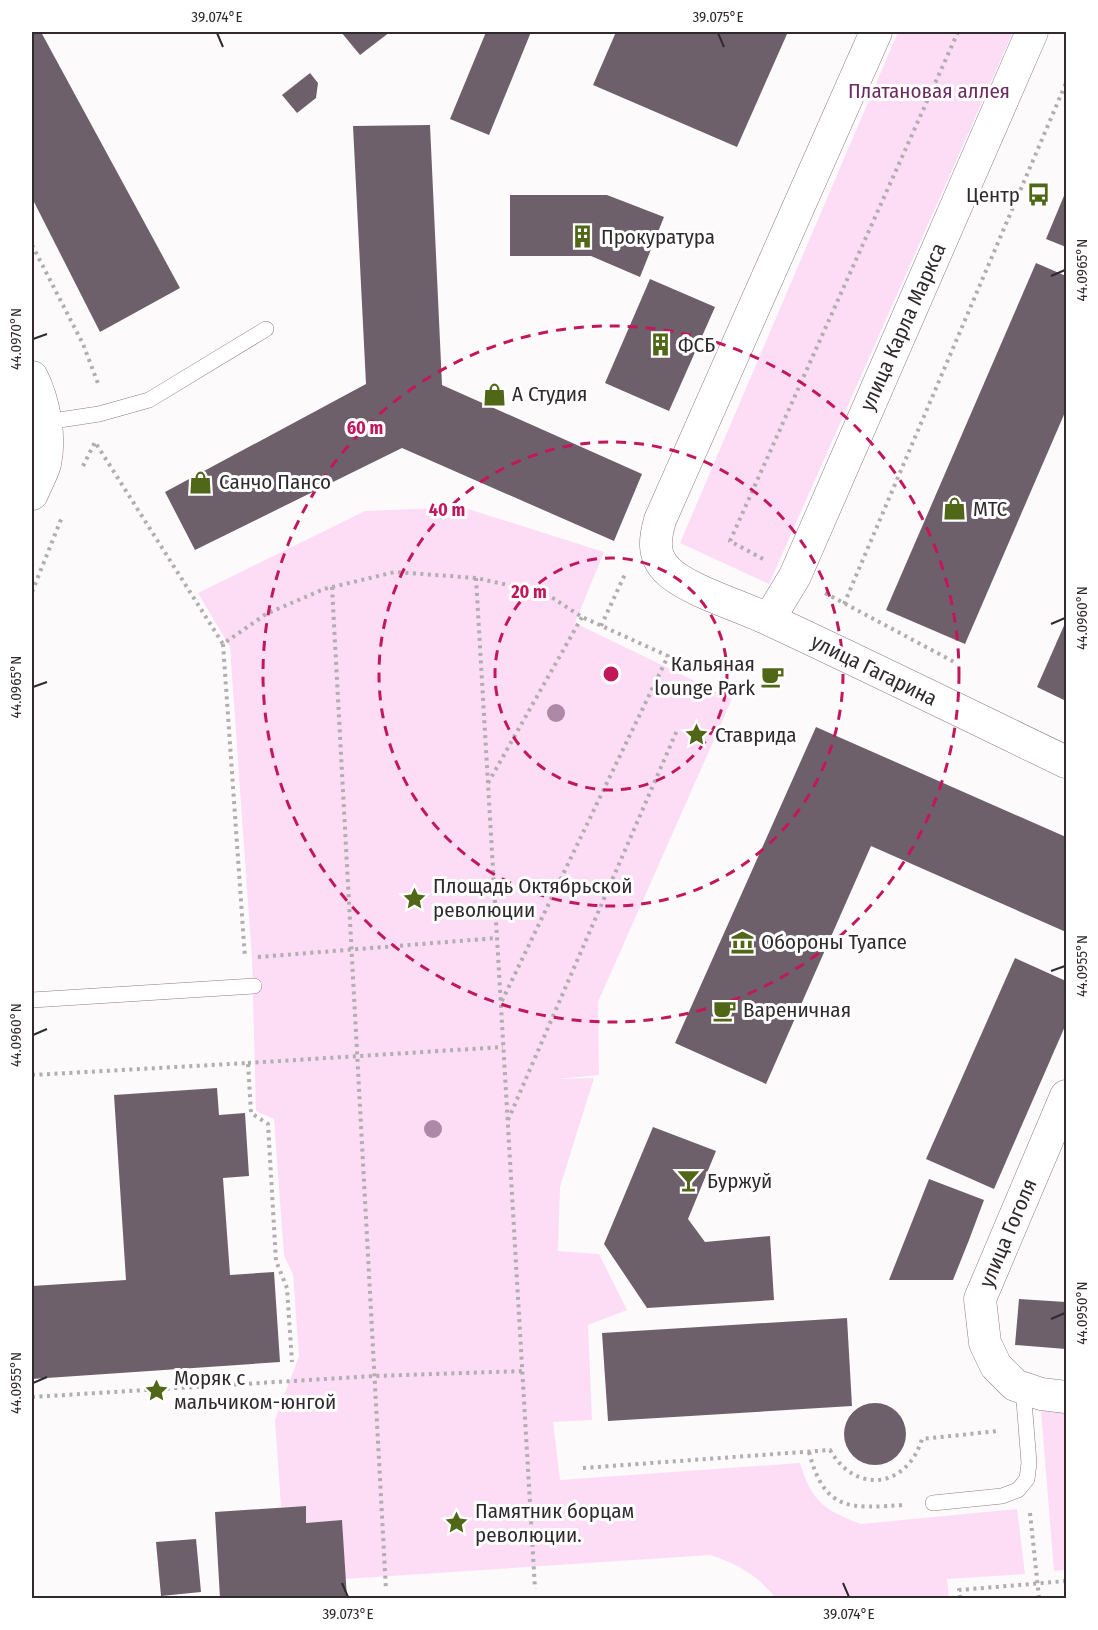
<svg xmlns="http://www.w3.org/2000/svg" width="1098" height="1630" font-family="'Fira Sans Condensed',sans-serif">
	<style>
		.green { fill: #fdddf5 }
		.building { fill: #6e606a }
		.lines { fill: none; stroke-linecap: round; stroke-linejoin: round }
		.service-casing { stroke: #8c7d88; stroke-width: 16 }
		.minor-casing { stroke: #8c7d88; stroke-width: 33 }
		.path { stroke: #b1adb0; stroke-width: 4; stroke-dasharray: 3 4.5; stroke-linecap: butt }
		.service { stroke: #fff; stroke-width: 15 }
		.minor { stroke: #fff; stroke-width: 32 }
		.tree { fill: #ae88a7 }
		.ticks { fill: none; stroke: #302a2e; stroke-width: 2 }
		.ring { fill: none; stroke: #c2185b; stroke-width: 3; stroke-dasharray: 10 8 }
		.labels { text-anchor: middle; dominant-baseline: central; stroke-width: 6; stroke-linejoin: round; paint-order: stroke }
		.park-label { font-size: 21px; fill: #6e2b62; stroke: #fff }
		.poi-label { font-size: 21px; fill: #302a2e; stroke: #fff; text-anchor: start }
		.street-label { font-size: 21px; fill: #302a2e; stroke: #fff }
		.centre { fill: #c2185b; stroke: #fff; stroke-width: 3 }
		.ring-label { font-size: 18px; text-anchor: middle; font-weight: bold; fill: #c2185b; stroke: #fff; stroke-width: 6; stroke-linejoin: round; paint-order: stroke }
		.neatline { fill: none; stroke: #302a2e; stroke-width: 2 }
		.ticks-label { font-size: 15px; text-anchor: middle; fill: #302a2e }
	</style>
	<rect width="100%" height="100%" fill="#fdfafc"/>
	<g class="green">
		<polygon points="898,32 1013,32 769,584 680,543"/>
		<path d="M462,507L604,552L575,623L732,699L598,1002L599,1075L556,1079L594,1078L560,1187L558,1251L599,1254L627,1310L588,1325L592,1420L553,1422L560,1480L800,1463C812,1502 824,1510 861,1524L1017,1509L1025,1574L947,1579L949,1598H776C757,1575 738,1564 710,1555L345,1579L342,1520L306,1523L305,1506L281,1507L275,1420L299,1356L293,1274L284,1256L274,1119L256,1111L252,960L230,647L198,593L365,511Z"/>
		<polygon points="1041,1411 1066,1412 1066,1570 1054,1571"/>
	</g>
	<g class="building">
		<polygon points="32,32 41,32 180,288 100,332 32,198"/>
		<polygon points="341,32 390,32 360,55"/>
		<polygon points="486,32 531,32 489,135 450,119"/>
		<polygon points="616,32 782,32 787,34 737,147 593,85"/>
		<polygon points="310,73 318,83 316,98 297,113 282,95"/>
		<polygon points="430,125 442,385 642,474 614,541 402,448 195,550 165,492 366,384 353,126"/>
		<polygon points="1066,191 1066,247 1046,239"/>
		<polygon points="510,195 607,195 664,217 640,277 591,256 510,256"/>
		<polygon points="1036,263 1066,276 1066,410 965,644 886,610"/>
		<polygon points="650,279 715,307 669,411 605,383"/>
		<polygon points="1066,621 1066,701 1037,687"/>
		<polygon points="816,727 1066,837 1066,932 871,846 766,1084 675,1043"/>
		<polygon points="1015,958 1066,981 1066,1024 994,1189 926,1159"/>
		<polygon points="217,1088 219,1115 245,1113 249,1176 223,1178 230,1275 274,1272 280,1362 32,1379 32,1286 126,1280 114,1095"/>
		<polygon points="653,1127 716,1151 688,1219 705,1242 770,1236 774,1300 647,1308 604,1244"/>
		<polygon points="929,1179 984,1200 969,1240 953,1280 889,1280"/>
		<polygon points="1019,1299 1066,1302 1066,1349 1015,1345"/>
		<polygon points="847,1318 852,1406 608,1421 602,1333"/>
		<circle cx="875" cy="1434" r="31"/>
		<polygon points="306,1506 306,1523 342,1520 347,1598 220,1598 215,1512"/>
		<polygon points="196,1539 201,1592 161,1596 156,1542"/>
	</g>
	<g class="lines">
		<defs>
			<g id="service">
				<polyline points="46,422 99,414 149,400 266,329"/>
				<polyline points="32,1000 254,986"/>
				<polyline points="933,1503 1002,1496 1018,1490 1027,1479 1029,1463 1023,1388"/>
			</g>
			<g id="minor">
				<path d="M876,32L660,520C655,538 652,555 667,570C686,590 744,607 770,620C869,666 968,715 1066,762"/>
				<path d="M32,377C44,401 51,437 45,464C42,474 36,484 32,494"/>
				<polyline points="769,619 795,576 1032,32"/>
				<polyline points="1066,1096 980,1299 985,1343 996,1366 1015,1385 1041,1394 1066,1397"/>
			</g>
		</defs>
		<use href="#service" class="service-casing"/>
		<use href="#minor" class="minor-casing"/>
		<g class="path">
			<polyline points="32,245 83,344 99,386"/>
			<polyline points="83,466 95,442 223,644 266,614 324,589 395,572 476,578 545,593 582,617 668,656 501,1003"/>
			<polyline points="763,559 730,541 958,32"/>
			<polyline points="476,578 535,1589"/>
			<polyline points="332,587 386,1590"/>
			<polyline points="32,592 62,517"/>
			<polyline points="825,593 956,663"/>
			<polyline points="844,604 1066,83"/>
			<polyline points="601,626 626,572"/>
			<polyline points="223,644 245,958"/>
			<polyline points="488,783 582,617"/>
			<polyline points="258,957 497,938"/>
			<polyline points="248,1063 503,1047"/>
			<polyline points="32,1075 248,1063 251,1113 268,1124 276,1261 287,1288 292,1362"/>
			<polyline points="508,1120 678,728"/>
			<polyline points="32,1397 374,1376 523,1371"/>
			<path d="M809,1452C825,1513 851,1508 905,1505"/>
			<path d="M583,1468L830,1450C856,1495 907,1488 922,1439L998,1431"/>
			<polyline points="1030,1513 1039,1598"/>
			<polyline points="960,1598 959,1590 1066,1581"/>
		</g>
		<use href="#service" class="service"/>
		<use href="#minor" class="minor"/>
	</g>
	<g class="tree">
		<circle cx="556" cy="713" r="9"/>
		<circle cx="433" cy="1129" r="9"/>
	</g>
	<path class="ticks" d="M217,33L223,47M718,33L724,47M1051,276L1065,270M33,339L47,334M1051,624L1065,618M33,687L47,682M1051,971L1065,966M33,1035L47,1029M1051,1319L1065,1313M33,1383L47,1377M342,1583L348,1597M843,1583L849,1597"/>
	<g class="ring">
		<circle cx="611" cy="674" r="116"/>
		<circle cx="611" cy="674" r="232"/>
		<circle cx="611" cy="674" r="348"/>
	</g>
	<defs>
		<symbol id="bus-bare" viewBox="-9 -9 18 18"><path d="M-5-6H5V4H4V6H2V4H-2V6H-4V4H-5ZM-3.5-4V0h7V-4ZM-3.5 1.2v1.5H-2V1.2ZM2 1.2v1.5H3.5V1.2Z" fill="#506717" stroke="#fff" stroke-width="2.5" paint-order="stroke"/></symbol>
		<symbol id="building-bare" viewBox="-9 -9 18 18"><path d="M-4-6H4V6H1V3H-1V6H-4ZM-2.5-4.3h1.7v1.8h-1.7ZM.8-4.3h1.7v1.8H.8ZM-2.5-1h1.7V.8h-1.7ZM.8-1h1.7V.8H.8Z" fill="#506717" stroke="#fff" stroke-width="2.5" paint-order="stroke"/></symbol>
		<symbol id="shop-bare" viewBox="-9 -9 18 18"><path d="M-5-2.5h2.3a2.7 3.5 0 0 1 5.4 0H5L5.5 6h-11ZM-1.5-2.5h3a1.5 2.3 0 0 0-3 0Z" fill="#506717" stroke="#fff" stroke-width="2.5" paint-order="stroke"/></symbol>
		<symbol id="cafe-bare" viewBox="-9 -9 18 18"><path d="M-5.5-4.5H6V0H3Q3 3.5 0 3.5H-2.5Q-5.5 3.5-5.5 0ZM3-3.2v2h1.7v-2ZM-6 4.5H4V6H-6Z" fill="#506717" stroke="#fff" stroke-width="2.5" paint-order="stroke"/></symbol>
		<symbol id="sight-bare" viewBox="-9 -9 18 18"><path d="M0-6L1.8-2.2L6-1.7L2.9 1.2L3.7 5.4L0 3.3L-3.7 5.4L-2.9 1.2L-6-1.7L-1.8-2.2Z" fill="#506717" stroke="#fff" stroke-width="2.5" paint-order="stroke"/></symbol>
		<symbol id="museum-bare" viewBox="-9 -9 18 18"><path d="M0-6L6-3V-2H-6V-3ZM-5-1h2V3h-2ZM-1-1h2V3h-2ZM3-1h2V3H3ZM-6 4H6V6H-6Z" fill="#506717" stroke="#fff" stroke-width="2.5" paint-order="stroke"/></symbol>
		<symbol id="bar-bare" viewBox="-9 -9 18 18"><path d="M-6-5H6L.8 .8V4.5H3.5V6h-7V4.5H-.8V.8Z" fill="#506717" stroke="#fff" stroke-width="2.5" paint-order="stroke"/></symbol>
	</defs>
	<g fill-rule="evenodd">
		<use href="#bus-bare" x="1022" y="178" width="33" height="33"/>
		<use href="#building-bare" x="566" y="220" width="33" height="33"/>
		<use href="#building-bare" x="644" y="328" width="33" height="33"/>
		<use href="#shop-bare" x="478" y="378" width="33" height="33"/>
		<use href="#shop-bare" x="184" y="466" width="33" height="33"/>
		<use href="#shop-bare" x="938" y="492" width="33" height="33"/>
		<use href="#cafe-bare" x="756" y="660" width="33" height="33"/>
		<use href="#sight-bare" x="680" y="718" width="33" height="33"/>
		<use href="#sight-bare" x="398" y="882" width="33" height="33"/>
		<use href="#museum-bare" x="726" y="926" width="33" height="33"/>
		<use href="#cafe-bare" x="708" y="994" width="33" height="33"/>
		<use href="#bar-bare" x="672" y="1164" width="33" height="33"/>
		<use href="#sight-bare" x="140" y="1374" width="33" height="33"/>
		<use href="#sight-bare" x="440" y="1506" width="33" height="33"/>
	</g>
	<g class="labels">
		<g class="park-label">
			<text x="929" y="91">Платановая аллея</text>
		</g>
		<g class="poi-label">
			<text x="1020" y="195" text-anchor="end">Центр</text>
			<text x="601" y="237">Прокуратура</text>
			<text x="678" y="345">ФСБ</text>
			<text x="512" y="394">А Студия</text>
			<text x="219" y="482">Санчо Пансо</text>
			<text x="973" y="509">МТС</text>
			<text x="755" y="664" text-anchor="end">Кальяная<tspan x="755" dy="24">lounge Park</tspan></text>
			<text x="715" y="735">Ставрида</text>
			<text x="433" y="886">Площадь Октябрьской<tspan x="433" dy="24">революции</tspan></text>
			<text x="761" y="942">Обороны Туапсе</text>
			<text x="743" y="1010">Вареничная</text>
			<text x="707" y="1181">Буржуй</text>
			<text x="174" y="1378">Моряк с<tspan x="174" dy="24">мальчиком-юнгой</tspan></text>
			<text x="475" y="1511">Памятник борцам<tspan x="475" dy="24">революции.</tspan></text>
		</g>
		<g class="street-label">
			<text transform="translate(903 327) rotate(-66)">улица Карла Маркса</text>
			<text transform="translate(874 670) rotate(26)">улица Гагарина</text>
			<text transform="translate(1008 1233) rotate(-67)">улица Гоголя</text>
		</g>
	</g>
	<circle cx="611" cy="674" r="9" class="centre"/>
	<g class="ring-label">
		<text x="365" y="434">60 m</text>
		<text x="447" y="516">40 m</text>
		<text x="529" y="598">20 m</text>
	</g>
	<rect width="1098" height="1630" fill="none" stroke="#ffffff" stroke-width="66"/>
	<rect x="33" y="33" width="1032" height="1564" class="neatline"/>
	<g class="ticks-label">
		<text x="217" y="22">39.074°E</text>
		<text x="718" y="22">39.075°E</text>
		<text transform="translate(1082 270) rotate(-90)" y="5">44.0965°N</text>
		<text transform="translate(16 339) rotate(-90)" y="5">44.0970°N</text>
		<text transform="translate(1082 618) rotate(-90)" y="5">44.0960°N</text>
		<text transform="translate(16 687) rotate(-90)" y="5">44.0965°N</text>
		<text transform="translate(1082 966) rotate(-90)" y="5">44.0955°N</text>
		<text transform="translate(16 1035) rotate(-90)" y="5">44.0960°N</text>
		<text transform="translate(1082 1313) rotate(-90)" y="5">44.0950°N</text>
		<text transform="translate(16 1383) rotate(-90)" y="5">44.0955°N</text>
		<text x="348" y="1619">39.073°E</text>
		<text x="849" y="1619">39.074°E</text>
	</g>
</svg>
